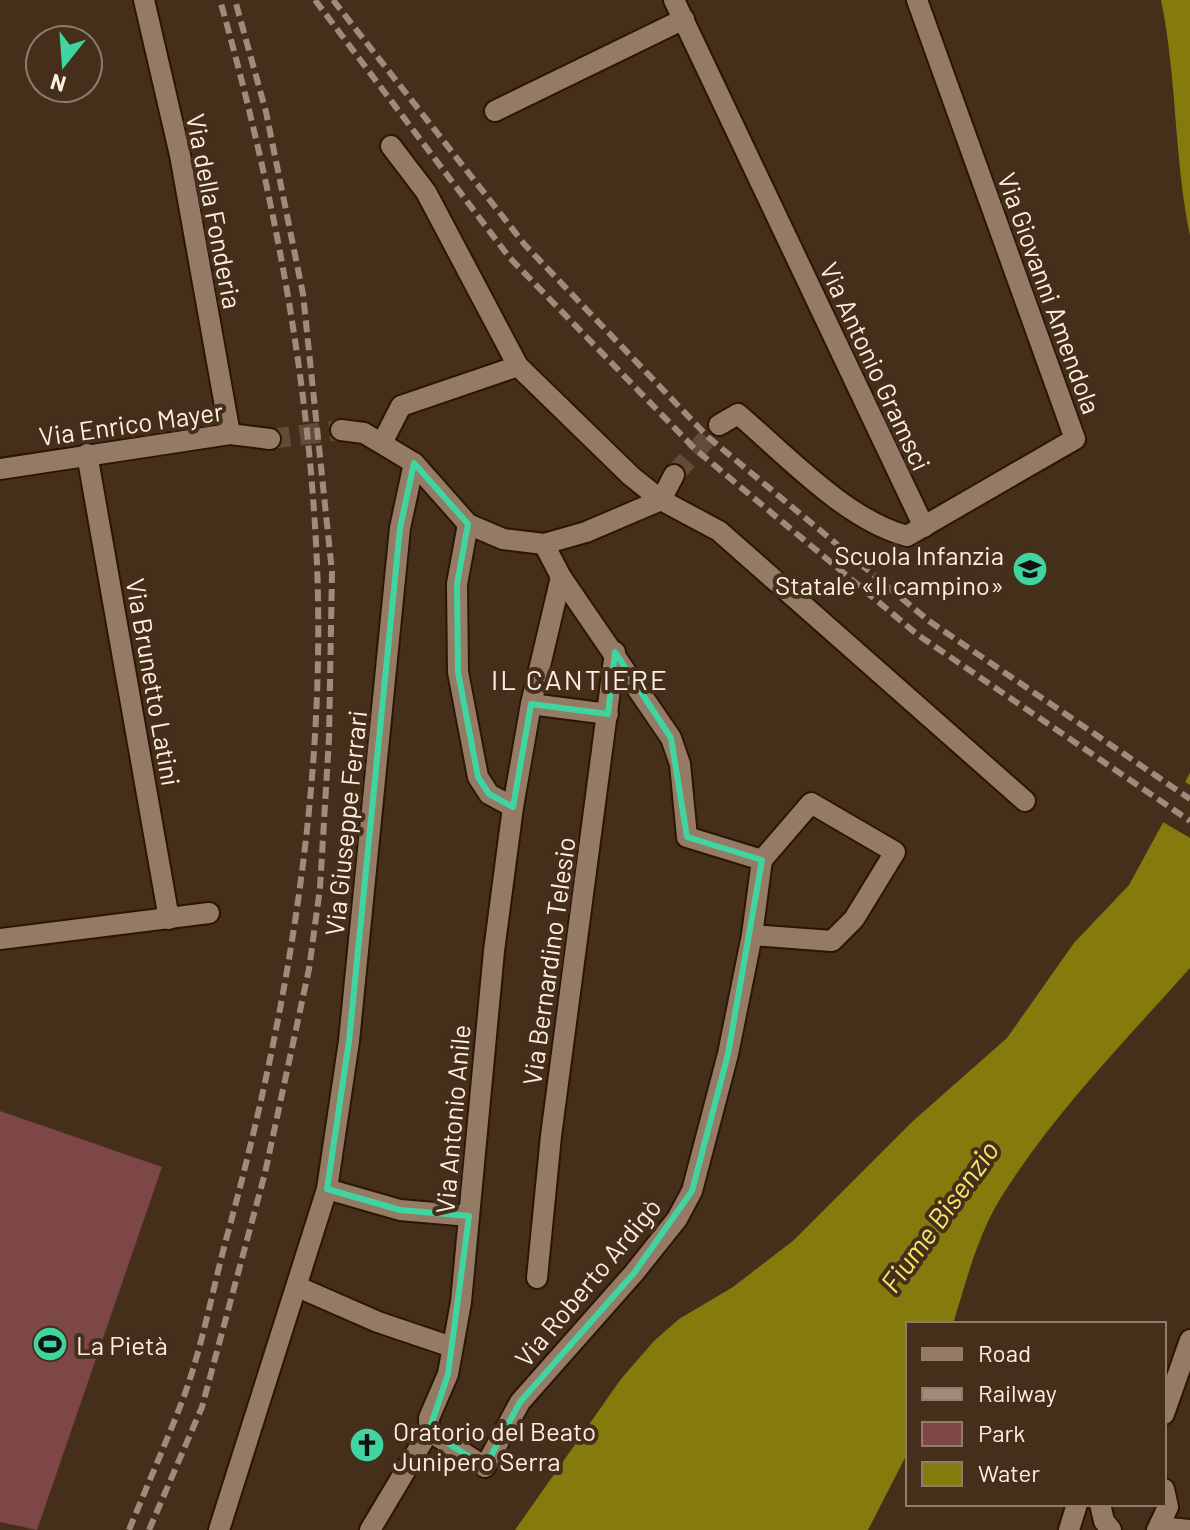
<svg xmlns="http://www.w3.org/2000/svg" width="1190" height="1530" font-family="Barlow,sans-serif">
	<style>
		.green { fill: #7c4746 }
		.water { fill: #857b0d }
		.pier { fill: #452f1b }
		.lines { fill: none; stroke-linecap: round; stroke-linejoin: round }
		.street-tunnel { stroke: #614c39; stroke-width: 20; stroke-dasharray: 20 10; stroke-linecap: butt }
		.street-casing { stroke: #2b1603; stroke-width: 24 }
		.secondary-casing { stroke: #2b1603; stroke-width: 24 }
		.street { stroke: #957b65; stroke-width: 20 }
		.secondary { stroke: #957b65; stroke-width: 20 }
		.rail { stroke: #9d8b7b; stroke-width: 6; stroke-dasharray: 12 6; stroke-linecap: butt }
		.marked { fill: none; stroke: #40d4a1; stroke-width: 6; stroke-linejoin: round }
		.labels { text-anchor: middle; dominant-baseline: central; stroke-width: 8; stroke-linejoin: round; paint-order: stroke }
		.street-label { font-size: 26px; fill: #fdefe3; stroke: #452f1b }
		.poi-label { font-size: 26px; fill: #fdefe3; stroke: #452f1b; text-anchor: start }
		.neighbourhood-label { font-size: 28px; letter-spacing: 2px; fill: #fdefe3; stroke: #452f1b }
		.water-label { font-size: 28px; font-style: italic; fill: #f5e96a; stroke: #452f1b }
	</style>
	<rect width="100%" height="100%" fill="#452f1b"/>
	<polygon class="green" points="0,1111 162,1167 37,1530 0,1522"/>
	<g class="water">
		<path d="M1161,0H1190V236C1174,158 1177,77 1161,0Z"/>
		<path d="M1190,773V968C1125,1041 1052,1115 1000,1199C977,1237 966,1282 953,1324H908V1452L868,1530H515L621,1379L654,1341L679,1319L733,1287L794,1240L913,1121L1007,1038L1074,943L1129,885Z"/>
	</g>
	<polygon class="pier" points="1182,780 1190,785 1190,838 1161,821"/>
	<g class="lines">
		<g class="street-tunnel">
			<polyline points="270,439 341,430"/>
			<polyline points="674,475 719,425"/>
		</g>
		<defs>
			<g id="street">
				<polyline points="144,0 180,155 230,434"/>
				<polyline points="674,0 924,527"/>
				<polyline points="495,111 684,19"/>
				<polyline points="391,146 426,192 518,366 631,476 661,500 719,531 1025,801"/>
				<path d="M719,425L738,414C786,455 846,520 907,536L1075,439L917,0"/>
				<polyline points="341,430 364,433 414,463 468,524 503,539 544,544 586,532 661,500"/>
				<polyline points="382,443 401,406 518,366"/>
				<polyline points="87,454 169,919"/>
				<polyline points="0,469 230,434 270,439"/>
				<polyline points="661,500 674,475"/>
				<polyline points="468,524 457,584 458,672 478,777 489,794 513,807"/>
				<polyline points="531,704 608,714"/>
				<polyline points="752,935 832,941 854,919 895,852 811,803 762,860"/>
				<polyline points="0,939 209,913"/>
				<polyline points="327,1189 400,1210 469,1216"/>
				<polyline points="537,1278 551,1136 615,652"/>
				<polyline points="298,1287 378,1322 452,1347"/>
				<polyline points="429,1431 485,1467 520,1402 634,1273 677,1219 692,1191 728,1054 752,935 762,860 687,837 680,764 671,738 561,577 544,544"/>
				<polyline points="219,1530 327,1189 349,1041 400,528 414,463"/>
				<polyline points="370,1530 429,1431 429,1418 448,1374 461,1302 494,951 513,807 531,704 561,577"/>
			</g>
			<g id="secondary">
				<polyline points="1164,1414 1190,1340"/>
				<polyline points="1100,1504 1104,1521 1111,1530"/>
				<polyline points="1160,1527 1190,1530"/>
				<polyline points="1069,1530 1077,1504"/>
				<polyline points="1157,1530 1168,1507 1164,1489"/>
			</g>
		</defs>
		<use href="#street" class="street-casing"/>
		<use href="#secondary" class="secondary-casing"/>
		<use href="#street" class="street"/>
		<use href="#secondary" class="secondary"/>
		<g class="rail">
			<polyline points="315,0 509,257 695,449 918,635 1190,821"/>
			<polyline points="333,0 525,245 708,437 929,621 1190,799"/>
			<path d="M129,1530C147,1486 166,1443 183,1399C202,1348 212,1292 226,1240C286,1021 326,792 317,564C309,373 272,184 220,0"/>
			<polyline points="149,1530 202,1407 265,1173 309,969 320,888 329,738 332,572 303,294 266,112 235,0"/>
		</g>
	</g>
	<path class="marked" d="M414,463L468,524L457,584L458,672L478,777L489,794L513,807L531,704L608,714L615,652L671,738L687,837L762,860L728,1054L692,1191L634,1273L520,1402L485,1467L429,1431L448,1374L469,1216L400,1210L327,1189L349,1041L400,528Z"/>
	<defs>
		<symbol id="school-disc" viewBox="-11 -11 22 22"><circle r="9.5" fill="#40d4a1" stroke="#452f1b"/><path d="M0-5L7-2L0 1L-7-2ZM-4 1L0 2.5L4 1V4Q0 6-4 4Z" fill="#111"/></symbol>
		<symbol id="stadium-disc" viewBox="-11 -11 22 22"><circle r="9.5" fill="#40d4a1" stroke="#452f1b"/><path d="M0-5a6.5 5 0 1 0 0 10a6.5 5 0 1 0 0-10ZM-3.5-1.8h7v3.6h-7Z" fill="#111"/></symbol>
		<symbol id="church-disc" viewBox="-11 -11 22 22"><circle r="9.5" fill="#40d4a1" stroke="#452f1b"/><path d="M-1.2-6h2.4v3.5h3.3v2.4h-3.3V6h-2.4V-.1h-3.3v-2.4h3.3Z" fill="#111"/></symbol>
	</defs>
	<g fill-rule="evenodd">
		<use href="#school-disc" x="1010" y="549" width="40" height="40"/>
		<use href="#stadium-disc" x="30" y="1324" width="40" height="40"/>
		<use href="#church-disc" x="347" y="1425" width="40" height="40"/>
	</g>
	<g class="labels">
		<g class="street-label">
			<text transform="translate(215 211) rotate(79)">Via della Fonderia</text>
			<text transform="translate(1050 293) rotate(70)">Via Giovanni Amendola</text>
			<text transform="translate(876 366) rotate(65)">Via Antonio Gramsci</text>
			<text transform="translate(131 423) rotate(-8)">Via Enrico Mayer</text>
			<text transform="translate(154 682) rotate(80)">Via Brunetto Latini</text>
			<text transform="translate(345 823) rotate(-84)">Via Giuseppe Ferrari</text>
			<text transform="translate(548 961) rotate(-82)">Via Bernardino Telesio</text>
			<text transform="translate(452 1119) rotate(-85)">Via Antonio Anile</text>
			<text transform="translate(587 1282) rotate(-50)">Via Roberto Ardigò</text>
		</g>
		<g class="poi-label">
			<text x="1004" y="554" text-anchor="end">Scuola Infanzia<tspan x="1004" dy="30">Statale «Il campino»</tspan></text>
			<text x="76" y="1344">La Pietà</text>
			<text x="393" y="1430">Oratorio del Beato<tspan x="393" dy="30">Junipero Serra</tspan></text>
		</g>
		<g class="neighbourhood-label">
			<text x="580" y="679">IL CANTIERE</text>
		</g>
		<g class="water-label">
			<text transform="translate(939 1216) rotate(-54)">Fiume Bisenzio</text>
		</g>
	</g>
	<rect x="906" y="1322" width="260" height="184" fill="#452f1b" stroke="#8f7c6b" stroke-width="2"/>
	<rect x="922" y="1348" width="40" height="12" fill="#957b65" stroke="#8f7c6b" stroke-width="2"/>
	<text x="978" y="1362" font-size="24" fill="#fdefe3">Road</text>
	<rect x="922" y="1388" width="40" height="12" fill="#9d8b7b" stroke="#8f7c6b" stroke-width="2"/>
	<text x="978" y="1402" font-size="24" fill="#fdefe3">Railway</text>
	<rect x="922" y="1422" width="40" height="24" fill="#7c4746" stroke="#8f7c6b" stroke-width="2"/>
	<text x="978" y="1442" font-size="24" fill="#fdefe3">Park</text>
	<rect x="922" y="1462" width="40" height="24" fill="#857b0d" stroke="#8f7c6b" stroke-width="2"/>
	<text x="978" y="1482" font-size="24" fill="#fdefe3">Water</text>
	<g transform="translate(64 64) rotate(197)"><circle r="38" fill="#452f1b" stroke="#8f7c6b" stroke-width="2"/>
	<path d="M0-6L14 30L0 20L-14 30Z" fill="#40d4a1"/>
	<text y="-12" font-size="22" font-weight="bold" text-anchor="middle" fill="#fdefe3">N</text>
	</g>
</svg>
